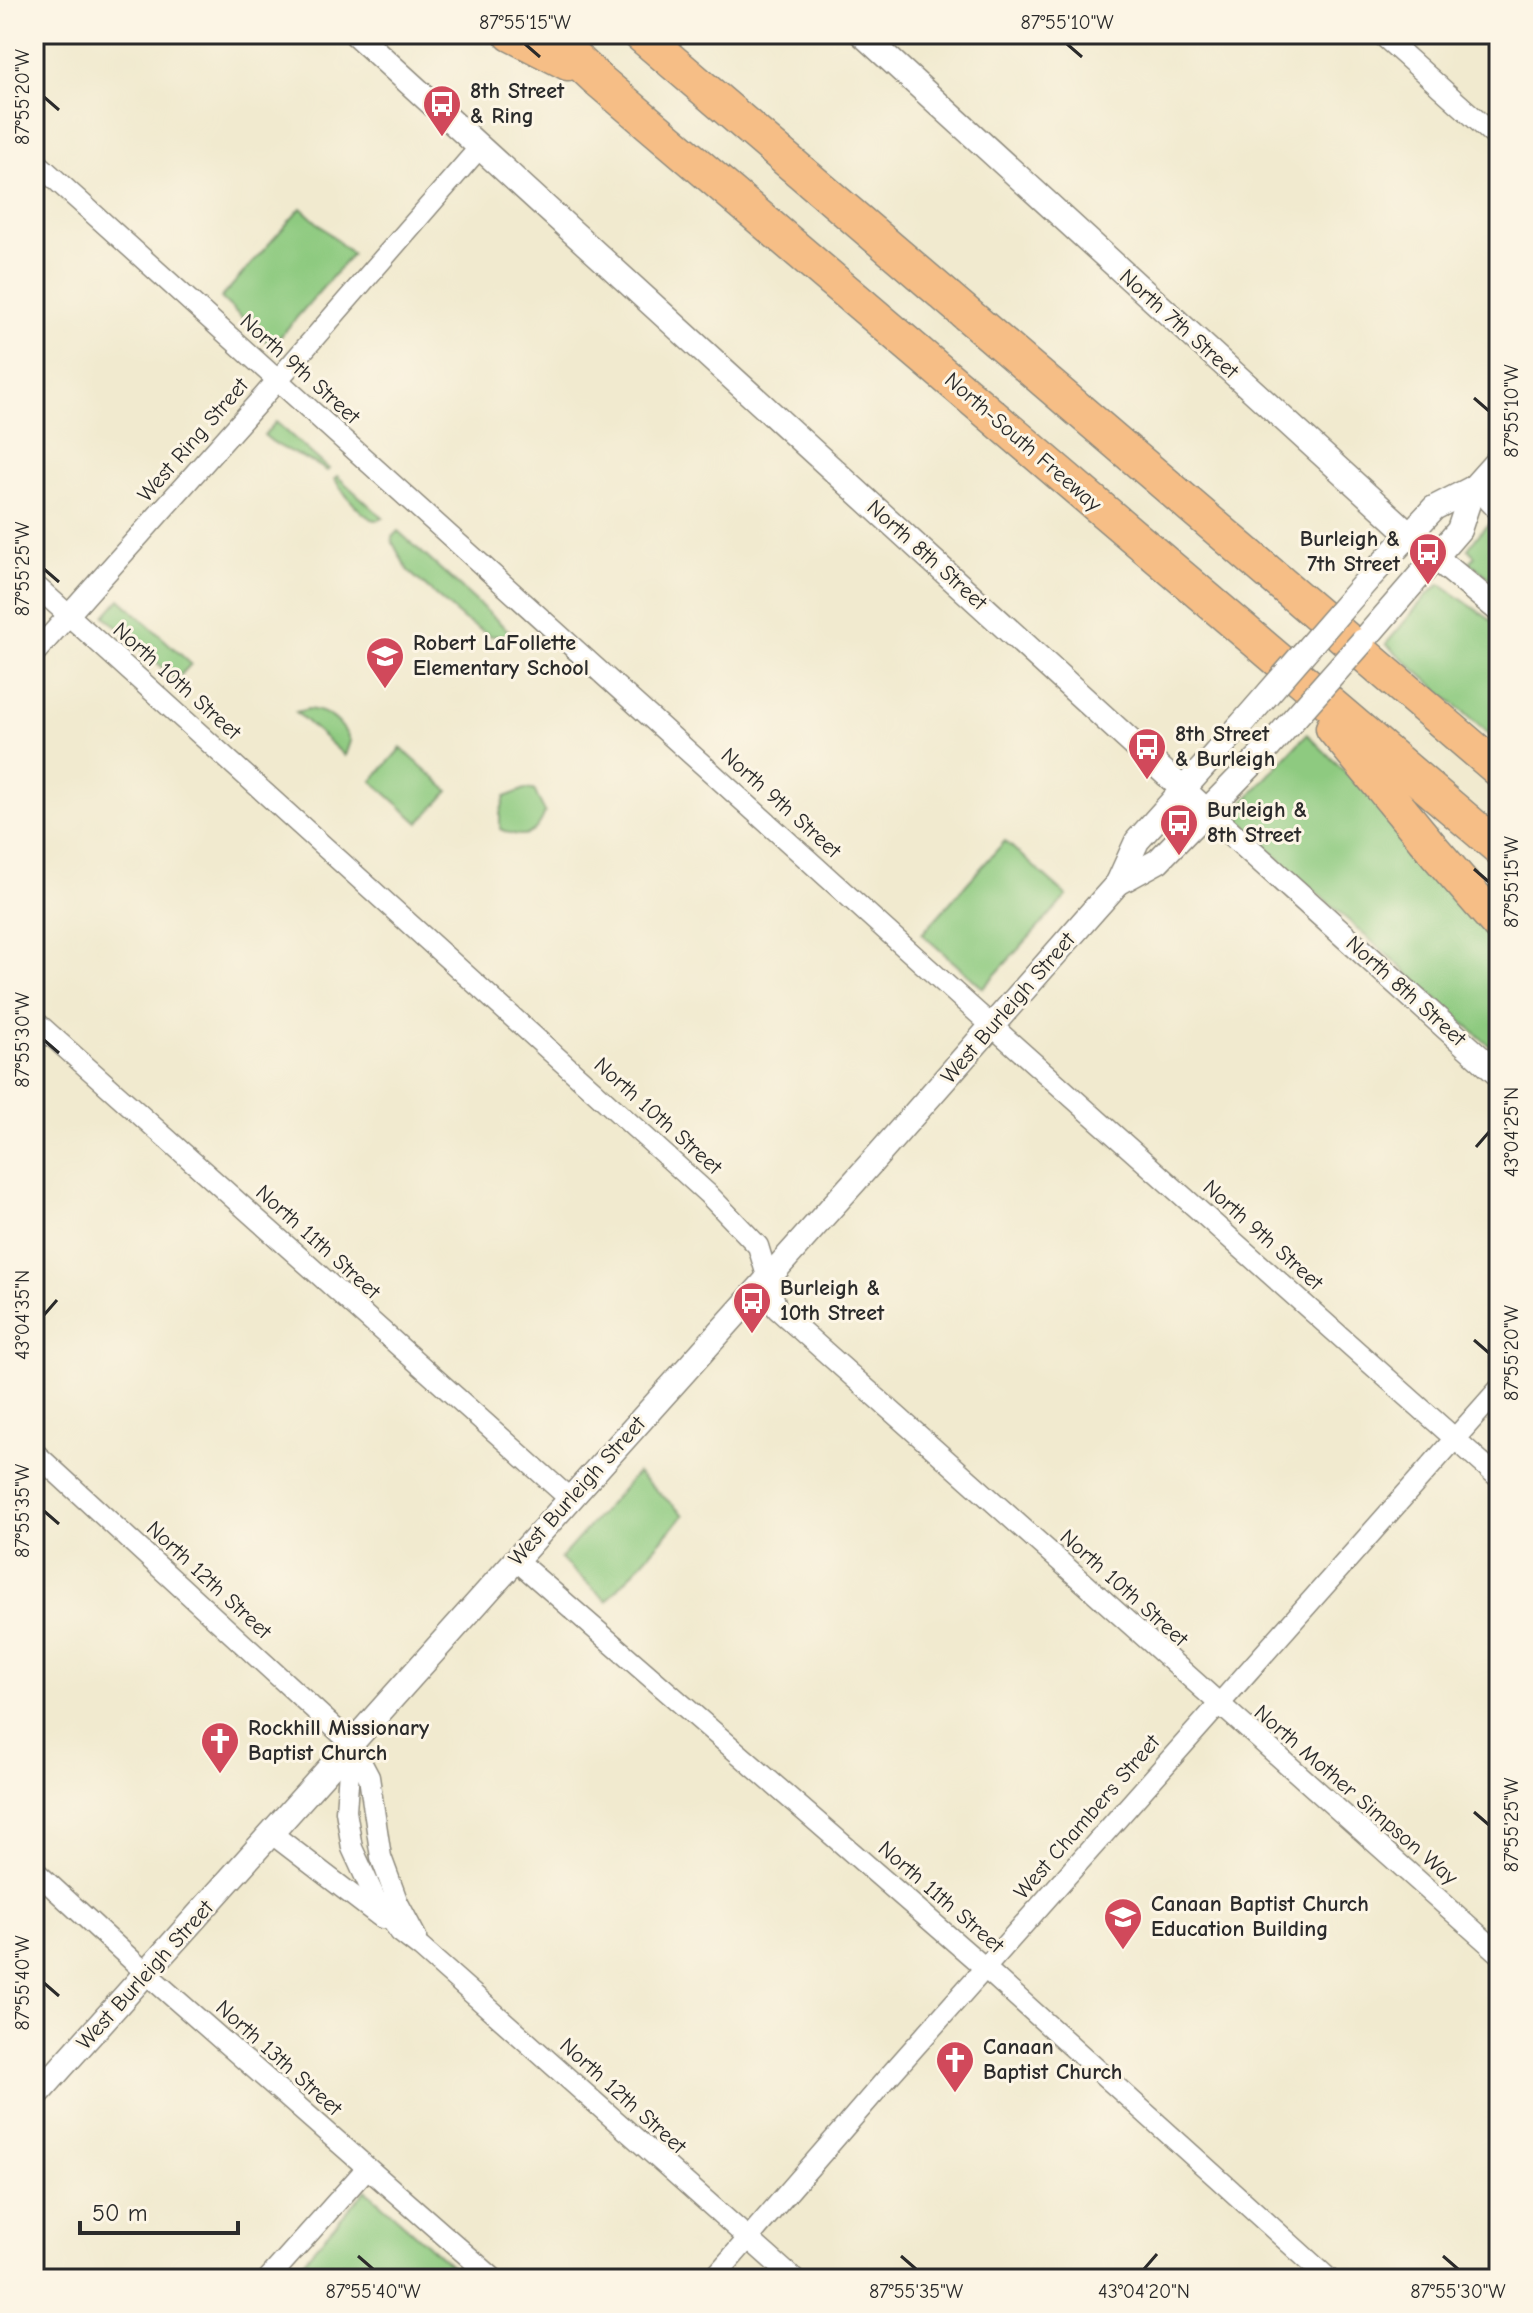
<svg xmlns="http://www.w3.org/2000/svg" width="1533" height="2313" font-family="'Comic Neue',sans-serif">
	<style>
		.green { fill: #8eca80; stroke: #5c7a56; stroke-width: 2 }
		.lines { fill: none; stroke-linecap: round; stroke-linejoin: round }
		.minor-casing { stroke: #8e8a7d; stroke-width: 23 }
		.tertiary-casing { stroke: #8e8a7d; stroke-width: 27 }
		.motorway-casing { stroke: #8e8a7d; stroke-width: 37 }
		.minor { stroke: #fff; stroke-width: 20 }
		.tertiary { stroke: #fff; stroke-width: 24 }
		.motorway { stroke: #f6be86; stroke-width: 34 }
		.tertiary-bridge-casing { stroke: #8e8a7d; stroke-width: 27; stroke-linecap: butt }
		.tertiary-bridge { stroke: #fff; stroke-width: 24 }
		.ticks { fill: none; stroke: #2b2b2b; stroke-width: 3 }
		.labels { text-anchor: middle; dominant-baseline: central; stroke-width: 6; stroke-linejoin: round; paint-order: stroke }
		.poi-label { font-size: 22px; font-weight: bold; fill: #2b2b2b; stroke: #fcf5e5; text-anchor: start }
		.street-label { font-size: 22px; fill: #2b2b2b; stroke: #fcf5e5 }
		.neatline { fill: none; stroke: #2b2b2b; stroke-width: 3 }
		.ticks-label { font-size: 20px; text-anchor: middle; fill: #2b2b2b }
	</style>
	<rect width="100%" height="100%" fill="#fcf5e5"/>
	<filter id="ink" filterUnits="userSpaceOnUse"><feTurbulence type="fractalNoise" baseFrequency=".0125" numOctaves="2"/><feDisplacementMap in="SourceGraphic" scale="16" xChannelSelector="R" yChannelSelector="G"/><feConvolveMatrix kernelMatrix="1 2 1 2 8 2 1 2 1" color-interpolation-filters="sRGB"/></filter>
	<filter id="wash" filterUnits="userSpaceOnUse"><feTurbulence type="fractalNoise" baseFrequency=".006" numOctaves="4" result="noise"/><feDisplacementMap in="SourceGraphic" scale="32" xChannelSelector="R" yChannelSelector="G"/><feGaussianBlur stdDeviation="1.8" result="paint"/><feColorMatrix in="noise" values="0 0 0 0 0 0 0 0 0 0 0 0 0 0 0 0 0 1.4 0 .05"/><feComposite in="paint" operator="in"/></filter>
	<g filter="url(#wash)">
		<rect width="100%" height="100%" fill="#f1eacf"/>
		<g class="green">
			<polygon points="301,208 352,254 272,346 221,298"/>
			<path d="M276,422L329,469L327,471C307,456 282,452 264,435Z"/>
			<path d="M337,476L383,518C381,518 379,520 377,520C365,521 340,489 335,479Z"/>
			<polygon points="1493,522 1499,528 1499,586 1470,562 1475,556 1468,549 1483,529"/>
			<polygon points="398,531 510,632 508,635 491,636 464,620 408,571 393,543 392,537"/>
			<polygon points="1440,584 1499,626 1499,743 1386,644 1427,595"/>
			<polygon points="120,599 191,664 176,680 105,616"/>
			<path d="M308,709C329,711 342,722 350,741L345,756L296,712Z"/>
			<polygon points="1307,734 1396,822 1499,942 1499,1054 1235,820 1240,815 1241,805"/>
			<polygon points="401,748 449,791 419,823 372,781"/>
			<path d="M525,789L534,790L545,812C536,837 523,840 500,829V814L505,797Z"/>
			<polygon points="1005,841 1067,896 983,988 922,934"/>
			<polygon points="637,1473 684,1515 607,1601 560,1559"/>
			<polygon points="366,2190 466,2279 287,2279"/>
		</g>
	</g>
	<g filter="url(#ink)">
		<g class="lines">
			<defs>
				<g id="minor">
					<polyline points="1381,34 1499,140"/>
					<polyline points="34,160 972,1008 1499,1478"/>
					<polyline points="1475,486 1499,512"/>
					<polyline points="34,584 708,1194 758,1246 777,1309 1499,1953"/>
					<polyline points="34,654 262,398 480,147"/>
					<polyline points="34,1020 570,1499"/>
					<polyline points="34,1452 351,1743 369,1777 381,1857 398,1903 416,1937"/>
					<polyline points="516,1560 985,1968 1329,2279"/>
					<polyline points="351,1743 346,1811 352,1848 375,1898 400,1932 421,1948 794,2279"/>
					<polyline points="271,1833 382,1918"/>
					<polyline points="34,1870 147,1974 494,2279"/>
					<polyline points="268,2279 367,2168"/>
					<polyline points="713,2279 882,2084 1499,1389"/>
				</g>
				<g id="tertiary">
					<polyline points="356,34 1222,825 1499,1075"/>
					<polyline points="862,34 1436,558 1499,610"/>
					<polyline points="1369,578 1434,508 1473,488 1499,459"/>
					<polyline points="1363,641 1459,530 1473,488"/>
					<polyline points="1118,883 1158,861 1268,748"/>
					<polyline points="34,2098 873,1161 1093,911 1118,883 1137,841 1240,726"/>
				</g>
				<g id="motorway">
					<polyline points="511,34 568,63"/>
					<polyline points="549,34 596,78 1499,848"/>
					<polyline points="640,34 1499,770"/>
					<polyline points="1333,728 1436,853 1499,925"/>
				</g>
			</defs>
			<use href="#minor" class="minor-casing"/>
			<use href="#tertiary" class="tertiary-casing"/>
			<use href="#motorway" class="motorway-casing"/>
			<use href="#minor" class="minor"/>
			<use href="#tertiary" class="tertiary"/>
			<use href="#motorway" class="motorway"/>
			<defs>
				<g id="tertiary-bridge">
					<polyline points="1240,726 1369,578"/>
					<polyline points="1268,748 1363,641"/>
				</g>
			</defs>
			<use href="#tertiary-bridge" class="tertiary-bridge-casing"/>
			<use href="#tertiary-bridge" class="tertiary-bridge"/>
		</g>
	</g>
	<path class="ticks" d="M525,44L540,57M1067,44L1082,57M44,97L59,110M1474,398L1489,411M44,569L59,582M1474,869L1489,882M44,1040L59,1053M1476,1147L1489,1132M44,1315L57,1300M1474,1340L1489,1353M44,1511L59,1524M1474,1812L1489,1825M44,1983L59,1996M358,2256L373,2269M901,2256L916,2269M1443,2256L1458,2269M1144,2269L1157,2254"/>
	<defs>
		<symbol id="bus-pin" viewBox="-11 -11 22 30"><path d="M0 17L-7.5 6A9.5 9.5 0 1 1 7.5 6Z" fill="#d1495b" stroke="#fcf5e5"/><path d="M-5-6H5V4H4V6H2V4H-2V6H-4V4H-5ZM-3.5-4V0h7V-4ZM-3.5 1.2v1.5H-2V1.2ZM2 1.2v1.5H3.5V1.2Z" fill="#fff"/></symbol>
		<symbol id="school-pin" viewBox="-11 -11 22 30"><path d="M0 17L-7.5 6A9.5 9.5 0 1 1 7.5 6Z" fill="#d1495b" stroke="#fcf5e5"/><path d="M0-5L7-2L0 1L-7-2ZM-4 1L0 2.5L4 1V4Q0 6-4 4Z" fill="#fff"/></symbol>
		<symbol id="church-pin" viewBox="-11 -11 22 30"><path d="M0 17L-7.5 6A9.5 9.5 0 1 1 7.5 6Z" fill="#d1495b" stroke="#fcf5e5"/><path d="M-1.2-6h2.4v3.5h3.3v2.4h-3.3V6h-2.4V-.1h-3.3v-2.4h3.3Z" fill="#fff"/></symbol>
	</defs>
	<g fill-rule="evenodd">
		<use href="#bus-pin" x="420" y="82" width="44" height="60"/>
		<use href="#bus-pin" x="1406" y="530" width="44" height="60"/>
		<use href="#school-pin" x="363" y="634" width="44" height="60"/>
		<use href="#bus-pin" x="1125" y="725" width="44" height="60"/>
		<use href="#bus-pin" x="1157" y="801" width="44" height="60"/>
		<use href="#bus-pin" x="730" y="1279" width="44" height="60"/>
		<use href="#church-pin" x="198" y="1719" width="44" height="60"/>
		<use href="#school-pin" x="1101" y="1895" width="44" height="60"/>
		<use href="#church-pin" x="933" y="2038" width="44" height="60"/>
	</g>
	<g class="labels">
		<g class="poi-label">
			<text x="470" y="91">8th Street<tspan x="470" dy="25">&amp; Ring</tspan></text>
			<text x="1400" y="539" text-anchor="end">Burleigh &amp;<tspan x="1400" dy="25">7th Street</tspan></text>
			<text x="413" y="643">Robert LaFollette<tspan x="413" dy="25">Elementary School</tspan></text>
			<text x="1175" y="734">8th Street<tspan x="1175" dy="25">&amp; Burleigh</tspan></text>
			<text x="1207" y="810">Burleigh &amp;<tspan x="1207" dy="25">8th Street</tspan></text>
			<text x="780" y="1288">Burleigh &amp;<tspan x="780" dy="25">10th Street</tspan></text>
			<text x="248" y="1728">Rockhill Missionary<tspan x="248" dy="25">Baptist Church</tspan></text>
			<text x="1151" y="1904">Canaan Baptist Church<tspan x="1151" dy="25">Education Building</tspan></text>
			<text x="983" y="2047">Canaan<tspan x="983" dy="25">Baptist Church</tspan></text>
		</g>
		<g class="street-label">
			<text transform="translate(1179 324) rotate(42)">North 7th Street</text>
			<text transform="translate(300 369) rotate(42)">North 9th Street</text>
			<text transform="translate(193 440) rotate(-49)">West Ring Street</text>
			<text transform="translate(1023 442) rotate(41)">North-South Freeway</text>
			<text transform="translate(927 555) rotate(42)">North 8th Street</text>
			<text transform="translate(177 681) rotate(42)">North 10th Street</text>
			<text transform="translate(781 803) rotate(42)">North 9th Street</text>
			<text transform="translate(1406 991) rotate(42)">North 8th Street</text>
			<text transform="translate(1008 1008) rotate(-49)">West Burleigh Street</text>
			<text transform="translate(658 1116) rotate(42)">North 10th Street</text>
			<text transform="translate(1263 1235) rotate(42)">North 9th Street</text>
			<text transform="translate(318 1242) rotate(42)">North 11th Street</text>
			<text transform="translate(577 1491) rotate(-48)">West Burleigh Street</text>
			<text transform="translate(209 1580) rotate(43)">North 12th Street</text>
			<text transform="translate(1124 1588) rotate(42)">North 10th Street</text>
			<text transform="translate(1356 1795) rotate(41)">North Mother Simpson Way</text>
			<text transform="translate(1087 1817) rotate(-49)">West Chambers Street</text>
			<text transform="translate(941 1897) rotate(41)">North 11th Street</text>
			<text transform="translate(145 1975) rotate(-48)">West Burleigh Street</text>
			<text transform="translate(279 2058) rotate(42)">North 13th Street</text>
			<text transform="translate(623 2096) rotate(42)">North 12th Street</text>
		</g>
	</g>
	<rect width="1533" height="2313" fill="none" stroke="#fcf5e5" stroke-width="88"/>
	<path d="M80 2221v12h158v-12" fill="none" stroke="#2b2b2b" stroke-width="4"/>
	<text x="92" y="2221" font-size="24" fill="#2b2b2b" stroke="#fcf5e5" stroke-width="6" paint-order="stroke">50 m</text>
	<rect x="44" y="44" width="1445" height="2225" class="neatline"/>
	<g class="ticks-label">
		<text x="525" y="29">87°55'15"W</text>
		<text x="1067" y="29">87°55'10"W</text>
		<text transform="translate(22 97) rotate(-90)" y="7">87°55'20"W</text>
		<text transform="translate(1511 411) rotate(-90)" y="7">87°55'10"W</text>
		<text transform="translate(22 569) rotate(-90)" y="7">87°55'25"W</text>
		<text transform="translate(1511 882) rotate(-90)" y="7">87°55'15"W</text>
		<text transform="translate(22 1040) rotate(-90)" y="7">87°55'30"W</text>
		<text transform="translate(1511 1132) rotate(-90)" y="7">43°04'25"N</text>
		<text transform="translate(22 1315) rotate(-90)" y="7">43°04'35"N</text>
		<text transform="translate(1511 1353) rotate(-90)" y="7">87°55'20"W</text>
		<text transform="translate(22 1511) rotate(-90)" y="7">87°55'35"W</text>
		<text transform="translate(1511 1825) rotate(-90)" y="7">87°55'25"W</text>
		<text transform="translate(22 1983) rotate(-90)" y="7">87°55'40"W</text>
		<text x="373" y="2298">87°55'40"W</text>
		<text x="916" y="2298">87°55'35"W</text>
		<text x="1144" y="2298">43°04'20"N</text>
		<text x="1458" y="2298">87°55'30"W</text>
	</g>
</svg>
